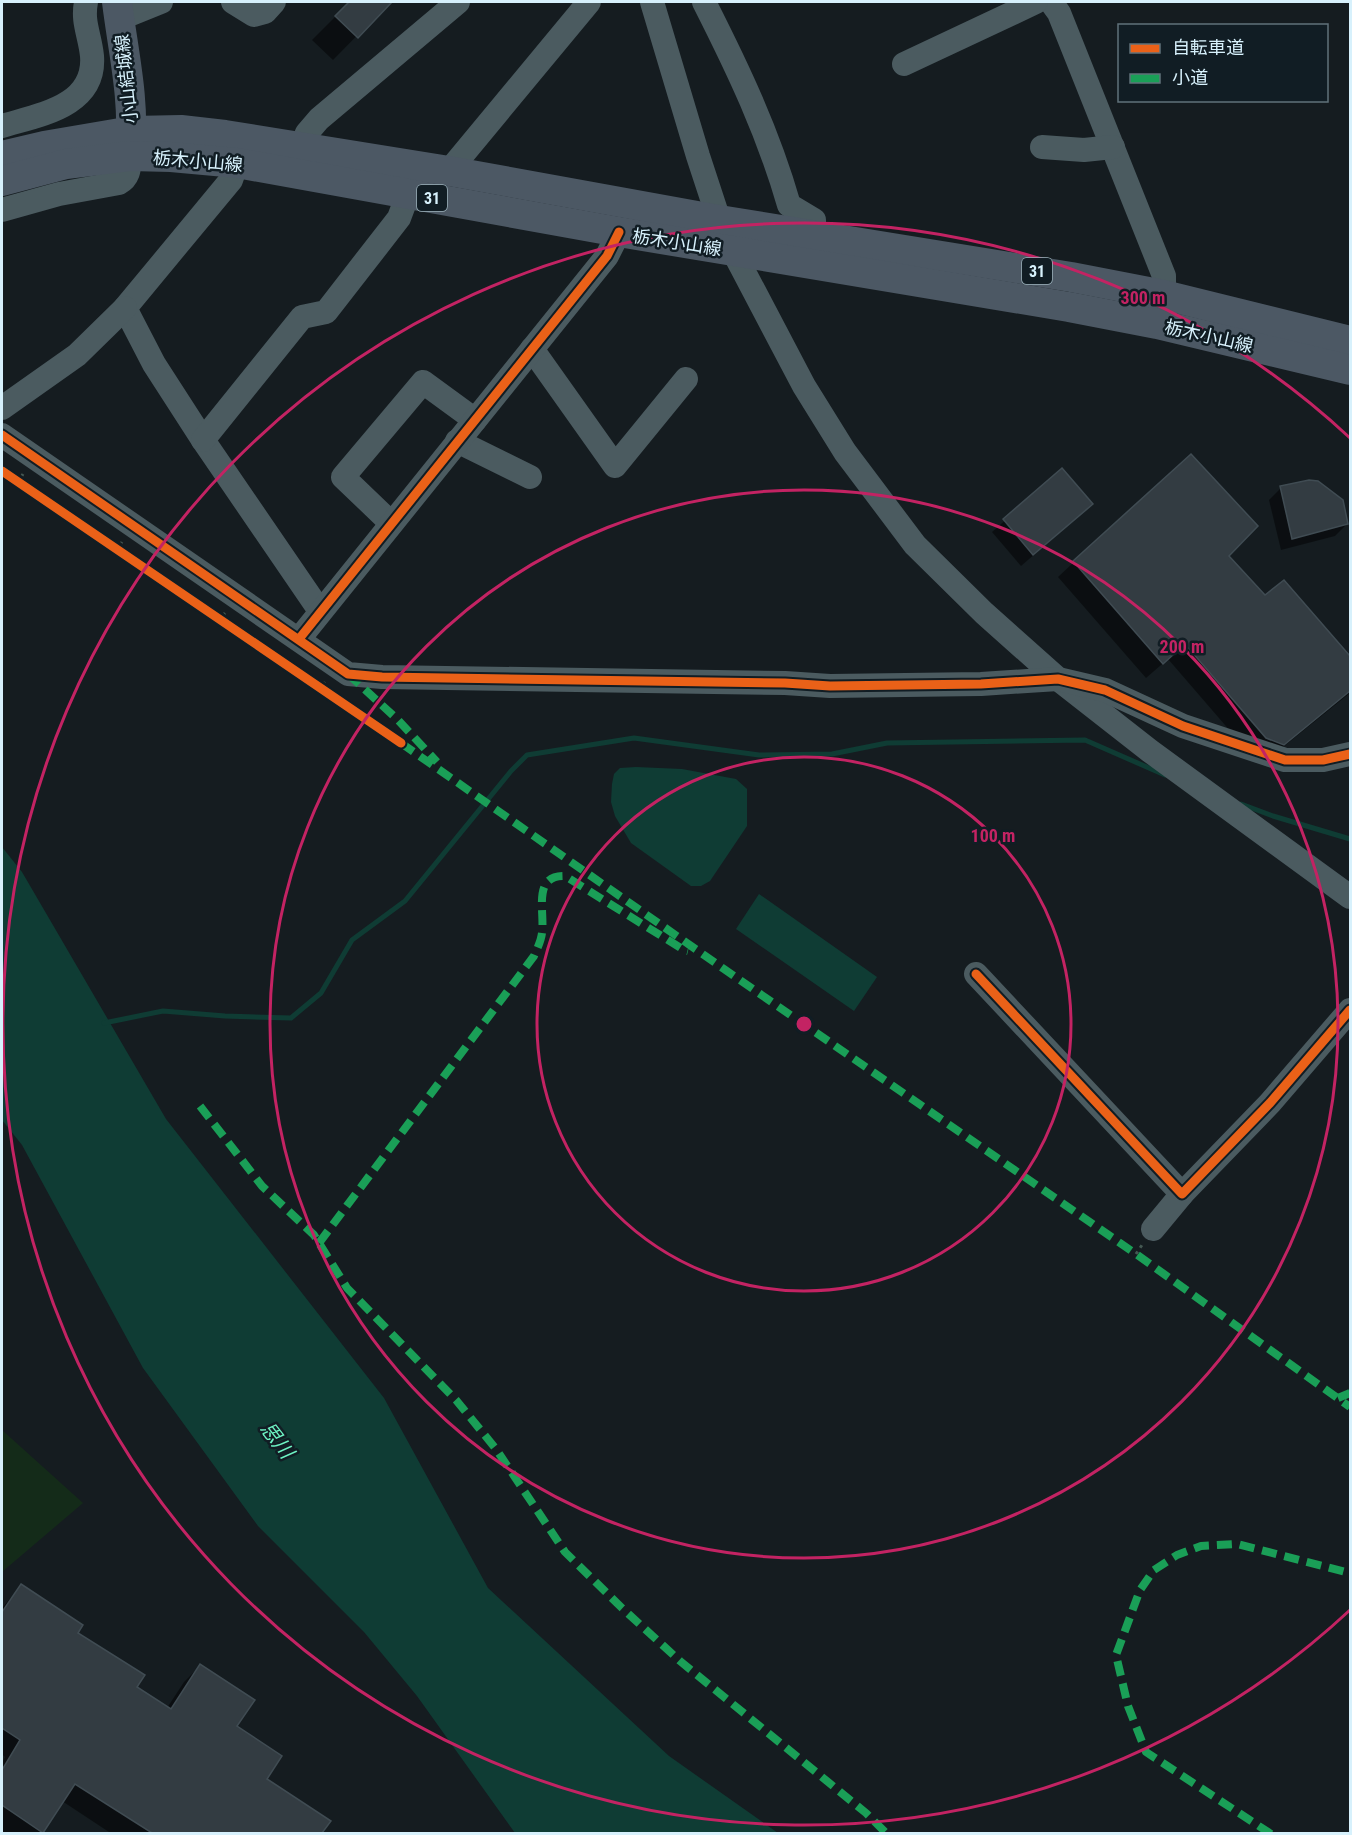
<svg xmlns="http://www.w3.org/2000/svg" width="1352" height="1835" font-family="'Roboto Condensed','Noto Sans JP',sans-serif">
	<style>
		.green { fill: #142b19 }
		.water { fill: #0f3c34 }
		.shadow { fill: #0007 }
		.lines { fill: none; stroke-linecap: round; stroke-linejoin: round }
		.stream { stroke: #0f3c34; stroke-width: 5 }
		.building { fill: #333c42; stroke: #404c53; stroke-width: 1.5 }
		.path { stroke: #445852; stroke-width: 3; stroke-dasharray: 3 4.5; stroke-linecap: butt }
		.minor { stroke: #4b5b60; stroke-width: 24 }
		.major { stroke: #4c5864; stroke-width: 30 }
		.quiet { stroke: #1a9f57; stroke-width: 8; stroke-dasharray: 15 8; stroke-linecap: butt }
		.cycleway-casing { stroke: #111d24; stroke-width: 13 }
		.cycleway { stroke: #ea6118; stroke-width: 9 }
		.ring { fill: none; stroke: #c32363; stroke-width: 3 }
		.labels { text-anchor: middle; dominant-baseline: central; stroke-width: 5; stroke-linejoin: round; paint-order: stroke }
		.shield { fill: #111d24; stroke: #9cb1bb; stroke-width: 1.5 }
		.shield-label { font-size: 16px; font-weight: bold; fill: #d7f1fc }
		.street-label { font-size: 18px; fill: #d7f1fc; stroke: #111d24 }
		.water-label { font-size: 20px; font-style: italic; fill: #6df3c3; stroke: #111d24 }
		.centre { fill: #c32363; stroke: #111d24; stroke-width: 3 }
		.ring-label { font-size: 18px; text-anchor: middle; font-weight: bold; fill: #c32363; stroke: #111d24; stroke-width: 5; stroke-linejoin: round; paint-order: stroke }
	</style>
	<rect width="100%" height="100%" fill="#151c20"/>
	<polygon class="green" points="2,1430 83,1503 2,1572"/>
	<g class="water">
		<polygon points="636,767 682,769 736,779 747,789 747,826 710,881 701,886 691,886 631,843 615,816 611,802 612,784 614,774 620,768"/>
		<polygon points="2,847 22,872 166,1119 384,1398 488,1588 669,1756 778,1833 515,1833 417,1696 364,1632 258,1526 143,1368 22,1145 2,1120"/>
		<polygon points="759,894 877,977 854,1011 736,929"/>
	</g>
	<g class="shadow">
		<polygon points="350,2 390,2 333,60 312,40"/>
		<polygon points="1062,470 1079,516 1021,566 992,532"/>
		<polygon points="1281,488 1347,524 1335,536 1281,550 1269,500"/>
		<polygon points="1227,556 1265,597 1284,582 1350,658 1350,693 1267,760 1250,754 1168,659 1146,678 1058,577 1074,562"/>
		<polygon points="21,1586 135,1688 167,1708 184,1682 200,1666 265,1780 329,1821 321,1834 112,1834 62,1801 41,1834 5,1834 2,1831 2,1763 5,1757 2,1754 2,1608"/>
	</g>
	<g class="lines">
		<g class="stream">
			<polyline points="1241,804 1273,816 1350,839"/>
			<polyline points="104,1023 163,1011 225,1016 291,1018 321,993 352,940 405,901 511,771 527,755 634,738 759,755 832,754 887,743 1085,740 1165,775"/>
		</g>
	</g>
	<g class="building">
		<polygon points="349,2 392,2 358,38 335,16"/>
		<polygon points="1191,454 1258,526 1229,556 1265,595 1284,580 1350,656 1350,691 1284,745 1266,738 1185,644 1163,664 1073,561"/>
		<polygon points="1062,468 1093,504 1033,555 1003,519"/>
		<polygon points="1309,480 1318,481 1343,500 1348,524 1292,539 1280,486"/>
		<polygon points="21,1584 83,1625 78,1633 145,1675 137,1687 171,1709 200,1664 255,1700 237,1726 282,1756 267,1779 331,1821 322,1833 152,1833 75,1784 43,1833 2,1805 2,1770 20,1740 2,1728 2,1612"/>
	</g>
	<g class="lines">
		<g class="path">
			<polyline points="18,482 23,474"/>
			<polyline points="117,549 122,542"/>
			<polyline points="219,619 225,613"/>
			<polyline points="320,688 325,682"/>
			<polyline points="1136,1254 1142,1245"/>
		</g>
		<g class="minor">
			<polyline points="233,2 254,15 265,12 274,2"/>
			<polyline points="652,2 698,156 719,220 733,251 804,386 845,452 915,545 984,613 1058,679 1150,751 1350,897"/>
			<path d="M704,2C738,69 768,132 789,205L814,220V235"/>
			<polyline points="1051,2 1059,13 1164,276 1164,295 1160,313"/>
			<polyline points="119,19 161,2"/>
			<polyline points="904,64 1036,2"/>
			<path d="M2,126C38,115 96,107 92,56C90,35 82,23 86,2"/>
			<polyline points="301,147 307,133 319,119 458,2"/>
			<polyline points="1042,147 1084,150 1113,147"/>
			<polyline points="237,163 231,180 125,308 154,364 203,440 320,611"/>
			<polyline points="449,171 589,2"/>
			<path d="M2,210L59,194L119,183C130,177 129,167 130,156"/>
			<polyline points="532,349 615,466 686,379"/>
			<polyline points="2,408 77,355 125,308"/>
			<polyline points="2,435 348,674 382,677 785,683 830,686 981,684 1058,679 1105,690 1183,726 1285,760 1323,760 1350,754"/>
			<polyline points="203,440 302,317 326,312 399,218 408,194"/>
			<polyline points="457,441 530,477"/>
			<polyline points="391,523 343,477 423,382 475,420"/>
			<polyline points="299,639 607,256 619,232"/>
			<polyline points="976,974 1182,1194"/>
			<polyline points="1153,1229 1182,1194 1270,1103 1350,1010"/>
		</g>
		<g class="major">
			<path d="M117,2C123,51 135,100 130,150"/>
			<polyline points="2,156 44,146 132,131 181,130 225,135 449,171 719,220 1071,277 1164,295 1350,341"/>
			<polyline points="2,181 66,164 130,156 171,157 237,163 619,232 1069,307 1157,324 1350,370"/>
		</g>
		<g class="quiet">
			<polyline points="348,674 397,719 437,762"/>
			<polyline points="401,743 724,969 1136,1254 1350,1407"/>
			<polyline points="200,1106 262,1186 314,1235 347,1288 456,1400 496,1449 565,1552 622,1608 680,1661 866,1813 887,1834"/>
			<path d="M319,1243L534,956C537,949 541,941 542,933C545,911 532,875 565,876L684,950L688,951"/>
			<polyline points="1338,1398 1350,1393"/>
			<polyline points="1271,1834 1146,1752 1128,1706 1116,1655 1140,1590 1154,1570 1177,1555 1201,1546 1237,1544 1350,1573"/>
		</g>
		<defs>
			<g id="cycleway">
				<polyline points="2,435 348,674 382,677 785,683 830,686 981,684 1058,679 1105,690 1183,726 1285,760 1323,760 1350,754"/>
				<polyline points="2,471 401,743"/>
				<polyline points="299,639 607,256 619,232"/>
				<polyline points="976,974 1182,1194 1270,1103 1350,1010"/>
			</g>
		</defs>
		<use href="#cycleway" class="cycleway-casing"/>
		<use href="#cycleway" class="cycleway"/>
	</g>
	<g class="ring">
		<circle cx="804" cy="1024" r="267"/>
		<circle cx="804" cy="1024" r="534"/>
		<path d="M1350 1610A801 801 0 1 1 1350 438"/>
	</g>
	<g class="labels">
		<g class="shield">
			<rect x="417" y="185" width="30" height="26" rx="4.5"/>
			<rect x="1022" y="258" width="30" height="26" rx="4.5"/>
		</g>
		<g class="shield-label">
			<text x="432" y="198">31</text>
			<text x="1037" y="271">31</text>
		</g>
		<g class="street-label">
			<text transform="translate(126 79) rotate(-96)">小山結城線</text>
			<text transform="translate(198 161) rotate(5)">栃木小山線</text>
			<text transform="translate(677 242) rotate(9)">栃木小山線</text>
			<text transform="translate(1209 336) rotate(13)">栃木小山線</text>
		</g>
		<g class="water-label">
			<text transform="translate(277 1440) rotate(52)">思川</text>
		</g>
	</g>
	<circle cx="804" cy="1024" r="9" class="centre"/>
	<g class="ring-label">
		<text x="1143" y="304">300 m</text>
		<text x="1182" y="653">200 m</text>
		<text x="993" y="842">100 m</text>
	</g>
	<rect width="1352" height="1835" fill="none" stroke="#d7f1fc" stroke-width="6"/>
	<rect x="1118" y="24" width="210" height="78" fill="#111d24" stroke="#60727a" stroke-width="1.5"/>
	<rect x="1130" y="44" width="30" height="9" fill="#ea6118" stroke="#60727a" stroke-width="1.5"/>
	<text x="1172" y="54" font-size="18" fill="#d7f1fc">自転車道</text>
	<rect x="1130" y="74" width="30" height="9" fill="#1a9f57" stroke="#60727a" stroke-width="1.5"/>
	<text x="1172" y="84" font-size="18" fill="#d7f1fc">小道</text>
</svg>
